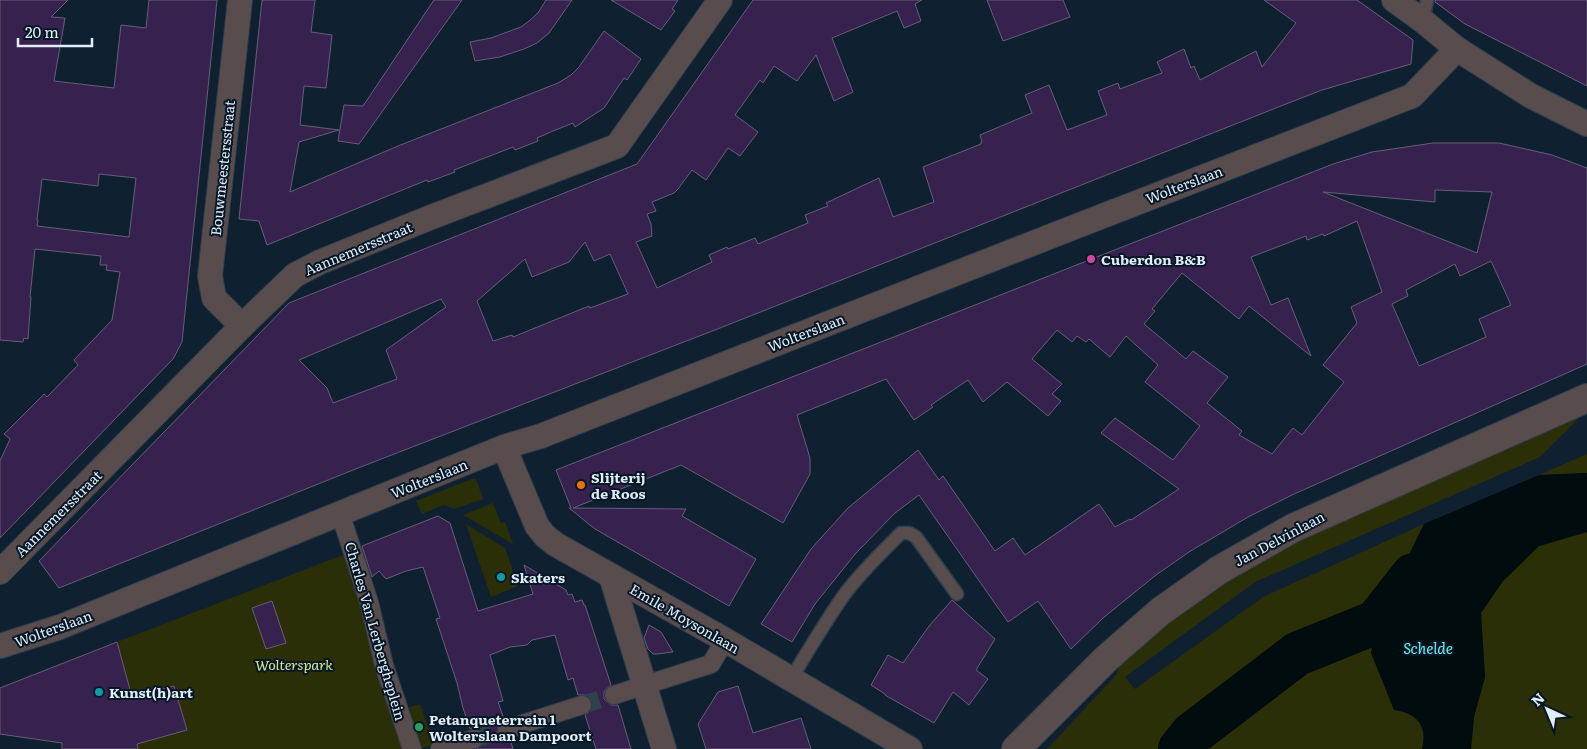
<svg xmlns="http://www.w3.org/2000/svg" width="1587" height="749" font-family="Literata,serif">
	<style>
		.green { fill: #2b2f07 }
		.water { fill: #000c0d }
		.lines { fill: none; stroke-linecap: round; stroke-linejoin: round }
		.river { stroke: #000c0d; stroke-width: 44 }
		.building { fill: #37214f; stroke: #675e75; fill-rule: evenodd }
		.pedestrian-tunnel { stroke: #2f404e; stroke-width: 18; stroke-dasharray: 18 9; stroke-linecap: butt }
		.service-casing { stroke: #2d3e4c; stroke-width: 15 }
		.pedestrian-casing { stroke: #2d3e4c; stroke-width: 20 }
		.minor-casing { stroke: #2d3e4c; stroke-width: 26 }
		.tertiary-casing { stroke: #2d3e4c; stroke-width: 30 }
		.service { stroke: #594c4d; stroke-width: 12 }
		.pedestrian { stroke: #594c4d; stroke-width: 18 }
		.minor { stroke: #594c4d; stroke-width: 24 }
		.tertiary { stroke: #594c4d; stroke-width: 28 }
		.hotel-dot { fill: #d1479c; stroke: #061726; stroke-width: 2 }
		.food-dot { fill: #e8710a; stroke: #061726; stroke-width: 2 }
		.culture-dot { fill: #0f9aa8; stroke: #061726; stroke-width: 2 }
		.leisure-dot { fill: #2e9e5b; stroke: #061726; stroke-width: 2 }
		.labels { text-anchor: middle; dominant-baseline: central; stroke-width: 4; stroke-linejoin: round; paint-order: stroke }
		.street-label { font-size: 14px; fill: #e2edf8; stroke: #061726 }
		.poi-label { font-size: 14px; font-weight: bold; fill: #e2edf8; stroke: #061726; text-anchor: start }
		.park-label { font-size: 14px; font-style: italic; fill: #dbe68d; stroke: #061726 }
		.water-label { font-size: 15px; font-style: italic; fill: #6ceded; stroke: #061726 }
	</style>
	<rect width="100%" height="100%" fill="#0f2130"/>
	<g class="green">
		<path d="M1585,412L1540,457L1255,582L1125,677L1135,689L1263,597L1424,524L1376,622L1394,710C1417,713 1428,725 1422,749H1047L1116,675L1120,663L1169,621L1226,581L1299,539Z"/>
		<polygon points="1587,454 1587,473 1539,475"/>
		<polygon points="472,479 476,479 483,499 454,509 444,505 422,514 416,501"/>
		<polygon points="493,503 501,523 505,522 513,544 463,515"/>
		<polygon points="466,524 505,548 518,586 491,597"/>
		<polygon points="1587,532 1587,749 1471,749 1474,717 1485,677 1481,613 1503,581 1539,546"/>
		<polygon points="353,551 402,749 138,749 137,744 187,730 174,686 132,697 117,642"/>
		<polygon points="420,704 434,745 416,749 404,709"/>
	</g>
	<path class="water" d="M1587,473V532L1539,546L1503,581L1481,613L1485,677L1474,717L1471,749H1422C1428,726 1417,713 1394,710L1371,653L1376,622L1424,524L1539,475Z"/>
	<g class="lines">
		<polyline class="river" points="1180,749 1192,734 1297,654 1376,622 1413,575"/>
	</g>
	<g class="building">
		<path d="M0,0H68L51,17L65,18L54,81L114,88L121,25L146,28L149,0H217L182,342L173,359L0,538V461L10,439L4,434L44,394L47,397L78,365L74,360L112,320L120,272L106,270L107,265H100L101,256L35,249L30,297H31L28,339L24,338L23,342L0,340ZM99,174L136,178L129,237L37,226L38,220H37L42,179L98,186Z"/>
		<polygon points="262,0 315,0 311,32 332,35 326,88 304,86 300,125 339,130 299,142 290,192 398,146 558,83 571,75 579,67 604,31 641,59 627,80 624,78 604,108 575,127 573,123 553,131 537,138 538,141 515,150 513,147 454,170 455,172 428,182 427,180 267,245 259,221 239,219"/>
		<polygon points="434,0 462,0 359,144 338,141 344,105 363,106"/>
		<polygon points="546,0 572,0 549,33 537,43 524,49 500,57 475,61 470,42 491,38 521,27 529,21 538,13"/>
		<polygon points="611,0 678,0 672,9 675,11 661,30"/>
		<path d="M753,0H922L915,4L921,21L904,28L897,11L832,38L853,92L834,101L816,55L797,81L774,66L763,83L760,80L735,115L758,132L740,156L728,148L706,180L692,170L678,189L674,193L652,202L656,211L647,214L651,224L652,236L636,242L657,288L712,262L709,255L727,247L728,249L755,238L758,244L808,223L805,215L828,206L826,203L879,178L893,217L934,202L923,167L981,144V142H982L980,135L1032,113L1025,95L1049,85L1067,130L1107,115L1098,91L1118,83L1120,89L1162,73L1157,62L1184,49L1191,68L1194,66L1200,80L1256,51L1262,67L1296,23L1264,0H1357L1413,40L1411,64L1322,90L1286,104L720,328L358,468L59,588L39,561L289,303L637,164ZM585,242L594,261L610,254L628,294L590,308L589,306L513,337L512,335L493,341L477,301L525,259L532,277L569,262ZM441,299L446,307L386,350L397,379L333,403L327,388L299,360Z"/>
		<polygon points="987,0 1063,0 1070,17 1003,41"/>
		<polygon points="1435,0 1587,0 1587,86 1465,24 1435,2"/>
		<path d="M1433,143H1499L1552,155L1587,168V364L1294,494L1248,517L1189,552L1156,575L1103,618L1071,649L1038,601L1008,622L919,495L895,513L856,553L815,604L792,642L761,624L811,549L848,508L918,450L939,480L943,476L995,551L1013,538L1025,555L1099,504L1115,527L1130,519L1131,520L1179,489L1101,433L1115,418L1173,460L1200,426L1145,382L1158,365L1126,336L1110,357L1089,339L1086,342L1077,336L1072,342L1057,330L1032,359L1062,384L1052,394L1061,401L1048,416L1007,382L983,402L968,380L931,405L933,407L914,420L886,379L797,415L810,458V474L783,523L681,465L573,508L686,509L682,516L756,559L729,606L595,529L569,508H571L556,470L1333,164L1372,152ZM1435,190L1492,192L1477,253L1323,192L1435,202ZM1357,221L1382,292L1351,307L1357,323L1323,365L1344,382L1302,435L1293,428L1272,454L1239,435L1242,431L1207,403L1228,377L1193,351L1186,359L1144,324L1155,311L1152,309L1182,273L1239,319L1249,306L1311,356L1288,298L1271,305L1251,257L1306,236L1307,240L1323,234L1324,236ZM1491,261L1511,305L1479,319L1486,337L1419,366L1392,304L1408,296L1406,290L1455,264L1460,276Z"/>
		<polygon points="438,516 450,523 478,611 533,594 524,565 566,590 568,595 572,594 575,602 582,600 584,605 585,605 611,685 607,688 604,692 604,699 611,705 618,705 631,749 596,749 585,715 589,712 592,708 592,701 585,695 578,695 573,678 568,680 555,635 532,640 527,645 510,647 490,655 503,701 498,702 504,719 499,722 497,732 500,737 510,739 513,749 477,749 484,742 484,736 477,729 470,729 463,708 457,683 436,619 440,618 423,567 406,571 386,579 379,571 372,577 362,546"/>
		<polygon points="952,600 995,639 976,670 988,679 969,705 953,692 934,723 885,695 885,694 871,685 888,655 903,663 929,626"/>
		<polygon points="272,601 286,643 266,649 252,608"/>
		<polygon points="649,625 661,632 673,652 657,654 653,654 648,649 644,638"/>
		<polygon points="117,642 132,697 174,686 187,730 137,744 138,749 62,749 62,743 0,734 0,688"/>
		<polygon points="738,686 753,733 801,718 811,749 706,749 698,724 718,692"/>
	</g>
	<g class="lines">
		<g class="pedestrian-tunnel">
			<polyline points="582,705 614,695"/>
			<polyline points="474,739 507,729"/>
		</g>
		<defs>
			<g id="service">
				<polyline points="1423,21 1427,0"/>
				<path d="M791,679C808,651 825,622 844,595C861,572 881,553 901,533H909L916,537L957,594"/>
			</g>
			<g id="pedestrian">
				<polyline points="340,513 369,602 384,665 412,749"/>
				<polyline points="614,695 711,664 725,640"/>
				<polyline points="507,729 582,705"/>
				<polyline points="440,749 474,739"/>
			</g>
			<g id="minor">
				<polyline points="240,0 210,276 214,298 242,326"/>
				<polyline points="1394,0 1423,21 1457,49 1531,96 1587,124"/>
				<polyline points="504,447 537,526 545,536 555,544 725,640 910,749"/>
				<polyline points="0,572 242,326 295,275 320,262 429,218 617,146 720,0"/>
				<polyline points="611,576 664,749"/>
				<polyline points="0,646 60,627 504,447 541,436 1059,233 1412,96 1457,49"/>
			</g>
			<polyline id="tertiary" points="1016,749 1107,658 1161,611 1219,570 1293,528 1587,398"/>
		</defs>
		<use href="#service" class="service-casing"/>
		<use href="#pedestrian" class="pedestrian-casing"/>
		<use href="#minor" class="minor-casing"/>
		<use href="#tertiary" class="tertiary-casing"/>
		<use href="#service" class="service"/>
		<use href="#pedestrian" class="pedestrian"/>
		<use href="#minor" class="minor"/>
		<use href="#tertiary" class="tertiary"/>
	</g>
	<circle class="hotel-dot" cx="1091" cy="259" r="5"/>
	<circle class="food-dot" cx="581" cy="485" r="5"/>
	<g class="culture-dot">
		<circle cx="501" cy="577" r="5"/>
		<circle cx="99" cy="692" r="5"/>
	</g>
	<circle class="leisure-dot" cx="419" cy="727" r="5"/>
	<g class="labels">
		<g class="street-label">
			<text transform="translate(222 168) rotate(-84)">Bouwmeestersstraat</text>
			<text transform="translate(1184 184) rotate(-21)">Wolterslaan</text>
			<text transform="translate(358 248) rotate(-23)">Aannemersstraat</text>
			<text transform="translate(806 332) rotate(-21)">Wolterslaan</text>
			<text transform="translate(429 478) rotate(-22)">Wolterslaan</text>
			<text transform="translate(58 513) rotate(-45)">Aannemersstraat</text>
			<text transform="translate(1279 538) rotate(-28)">Jan Delvinlaan</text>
			<text transform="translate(685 618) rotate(30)">Emile Moysonlaan</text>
			<text transform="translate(53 628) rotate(-20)">Wolterslaan</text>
			<text transform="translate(376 631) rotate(74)">Charles Van Lerbergheplein</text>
		</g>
		<g class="poi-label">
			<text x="1101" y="259">Cuberdon B&amp;B</text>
			<text x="591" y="477">Slijterij<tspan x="591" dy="16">de Roos</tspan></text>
			<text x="511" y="577">Skaters</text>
			<text x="109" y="692">Kunst(h)art</text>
			<text x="429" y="719">Petanqueterrein 1<tspan x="429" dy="16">Wolterslaan Dampoort</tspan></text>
		</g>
		<g class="park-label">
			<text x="294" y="664">Wolterspark</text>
		</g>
		<g class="water-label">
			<text x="1428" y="647">Schelde</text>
		</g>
	</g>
	<g transform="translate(1547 709) rotate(316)" stroke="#061726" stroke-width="4" paint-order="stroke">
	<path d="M0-4L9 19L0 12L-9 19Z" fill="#e2edf8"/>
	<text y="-8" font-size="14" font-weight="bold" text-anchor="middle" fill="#e2edf8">N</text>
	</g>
	<path d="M18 38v8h74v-8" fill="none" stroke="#e2edf8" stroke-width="2.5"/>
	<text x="25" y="38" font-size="15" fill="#e2edf8" stroke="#061726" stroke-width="4" paint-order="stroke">20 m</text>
</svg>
